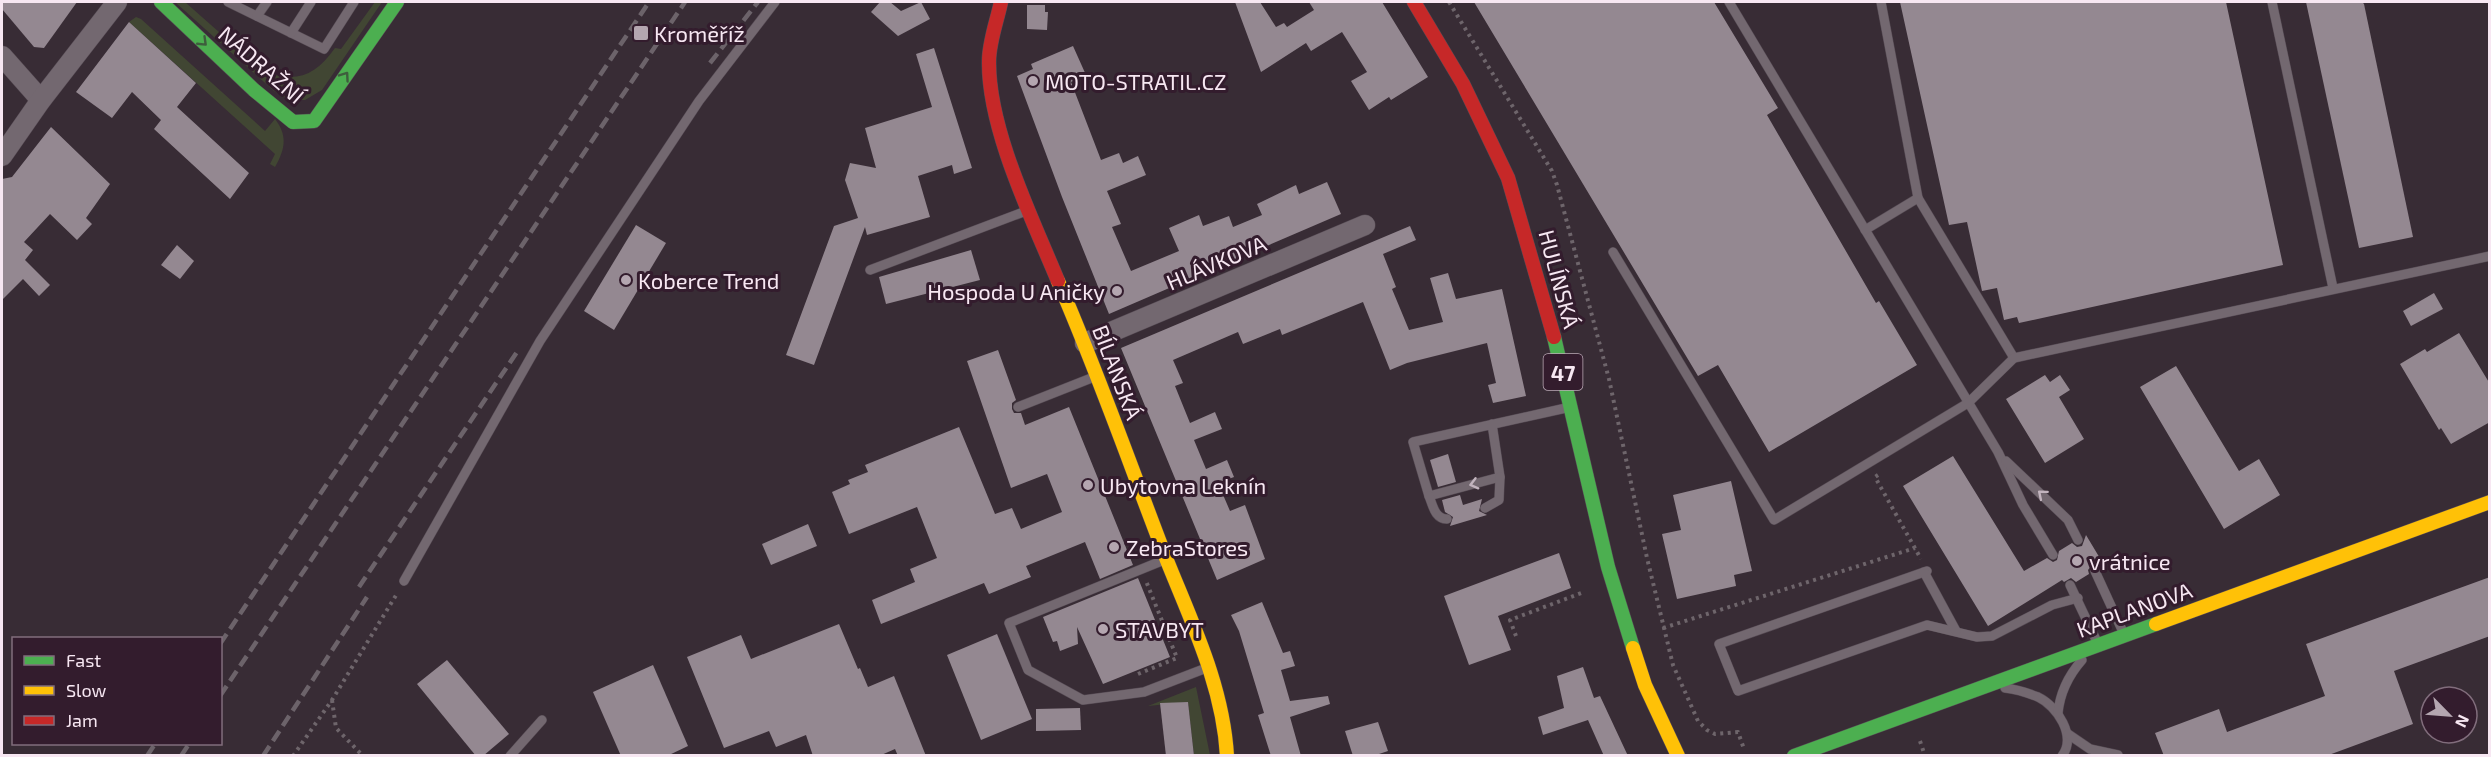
<svg xmlns="http://www.w3.org/2000/svg" width="2491" height="757" font-family="'Exo 2',sans-serif">
	<style>
		.green { fill: #414633 }
		.building { fill: #948891 }
		.lines { fill: none; stroke-linecap: round; stroke-linejoin: round }
		.lane-casing { stroke: #564b54; stroke-width: 10 }
		.street-casing { stroke: #564b54; stroke-width: 21 }
		.fast-casing { stroke: #564b54; stroke-width: 15 }
		.slow-casing { stroke: #564b54; stroke-width: 15 }
		.jam-casing { stroke: #564b54; stroke-width: 15 }
		.path { stroke: #6e656b; stroke-width: 4; stroke-dasharray: 3 4.5; stroke-linecap: butt }
		.lane { stroke: #736870; stroke-width: 9 }
		.street { stroke: #736870; stroke-width: 20 }
		.fast { stroke: #4caf50; stroke-width: 14 }
		.slow { stroke: #ffc107; stroke-width: 14 }
		.jam { stroke: #c62828; stroke-width: 14 }
		.rail { stroke: #6c636a; stroke-width: 4.5; stroke-dasharray: 12 6; stroke-linecap: butt }
		.oneway { stroke: #3e5e3d }
		.oneway2 { stroke: #c2b4be }
		.poi-dot { fill: #b4a6b0; stroke: #331c2d; stroke-width: 2 }
		.labels { text-anchor: middle; dominant-baseline: central; stroke-width: 6; stroke-linejoin: round; paint-order: stroke }
		.shield { fill: #331c2d; stroke: #bcaab7; stroke-width: 1.5 }
		.shield-label { font-size: 21px; font-weight: bold; fill: #f7e7f2 }
		.poi-label { font-size: 22px; fill: #f7e7f2; stroke: #331c2d; text-anchor: start }
		.street-label { font-size: 22px; fill: #f7e7f2; stroke: #331c2d }
	</style>
	<rect width="100%" height="100%" fill="#382c35"/>
	<g class="green">
		<path d="M175,2H185L263,71C296,84 315,76 335,48L341,49L375,2H382L322,90L305,100H294L285,98L274,91Z"/>
		<path d="M136,17L141,19L265,131L275,119C288,136 285,149 275,167L270,164L275,154L129,22Z"/>
		<polygon points="1196,687 1210,755 1194,755 1188,702 1148,706"/>
	</g>
	<g class="building">
		<polygon points="2,2 77,2 44,48 34,47 2,9"/>
		<polygon points="880,2 890,2 901,11 921,2 930,19 898,36 871,12"/>
		<polygon points="1235,2 1260,2 1276,27 1284,23 1287,27 1314,10 1309,2 1382,2 1428,77 1391,100 1389,97 1369,110 1351,81 1367,72 1342,32 1311,51 1306,43 1261,72"/>
		<polygon points="1474,2 1714,2 1778,108 1767,115 1876,303 1879,301 1917,365 1769,452 1718,365 1698,376"/>
		<polygon points="1900,2 2226,2 2283,265 2019,323 2017,317 2004,320 1997,288 1982,291 1967,222 1949,225"/>
		<polygon points="2306,2 2362,2 2364,4 2413,237 2359,248"/>
		<polygon points="1027,5 1045,5 1045,12 1048,12 1047,30 1027,29"/>
		<polygon points="129,22 196,83 177,107 249,173 230,199 154,129 161,120 132,92 112,118 76,92"/>
		<polygon points="1073,46 1086,75 1071,82 1101,160 1119,153 1123,163 1138,156 1146,175 1107,191 1121,224 1112,227 1131,271 1179,251 1169,228 1199,215 1203,226 1229,216 1233,227 1262,215 1257,204 1296,185 1299,194 1327,182 1341,214 1109,314 1062,197 1017,76 1033,69 1031,64"/>
		<polygon points="934,48 972,168 954,174 952,165 918,176 930,217 867,235 865,227 814,365 786,355 834,226 858,218 845,180 850,163 876,168 865,128 932,107 916,54"/>
		<polygon points="51,127 110,184 86,218 92,224 77,240 50,214 24,242 33,250 25,260 50,285 39,296 23,279 2,300 2,179 12,177"/>
		<polygon points="636,225 666,243 614,330 584,311"/>
		<polygon points="1410,226 1416,240 1383,254 1396,287 1392,289 1409,330 1443,322 1430,278 1448,273 1456,299 1502,289 1526,396 1493,403 1488,385 1496,383 1487,343 1407,363 1390,370 1363,302 1282,335 1280,329 1243,344 1238,332 1173,360 1183,383 1175,386 1190,423 1215,412 1222,429 1194,440 1206,469 1227,460 1234,477 1218,483 1230,511 1245,505 1265,559 1217,580 1121,348"/>
		<polygon points="177,245 194,261 180,279 161,265"/>
		<polygon points="971,250 980,280 886,304 879,277"/>
		<polygon points="2434,293 2443,309 2411,326 2403,311"/>
		<polygon points="2459,333 2490,384 2490,422 2451,444 2441,428 2439,430 2400,364 2425,349 2427,352"/>
		<polygon points="998,350 1016,400 1012,403 1012,409 1014,413 1021,413 1025,425 1069,407 1133,565 1100,579 1085,542 1026,566 1031,577 989,594 984,583 881,624 872,600 915,582 910,569 937,558 917,507 849,534 832,492 850,484 848,480 868,472 865,465 959,427 995,514 1012,508 1021,529 1062,512 1047,474 1011,488 967,361"/>
		<polygon points="2176,366 2239,471 2259,459 2280,495 2224,529 2140,387"/>
		<polygon points="2045,375 2050,382 2060,375 2070,390 2059,397 2084,439 2045,463 2006,399"/>
		<polygon points="1448,454 1456,482 1438,487 1430,460"/>
		<polygon points="1953,456 2024,571 2047,558 2053,562 2057,560 2059,551 2072,543 2077,547 2082,546 2086,535 2104,565 2100,567 2092,565 2088,570 2089,574 2076,582 2071,578 2064,582 2062,580 1988,626 1903,486"/>
		<polygon points="1731,481 1752,571 1734,575 1736,586 1677,599 1662,534 1681,530 1673,495"/>
		<polygon points="1460,495 1463,505 1482,499 1479,511 1487,515 1450,526 1453,517 1445,512 1442,500"/>
		<polygon points="808,524 817,546 771,565 762,544"/>
		<polygon points="1559,553 1571,588 1498,616 1511,650 1469,665 1444,596"/>
		<polygon points="2490,577 2490,636 2394,671 2413,724 2326,756 2164,756 2155,733 2219,709 2227,732 2325,696 2306,644"/>
		<polygon points="1138,578 1170,657 1103,684 1077,627 1078,644 1060,651 1057,641 1053,642 1043,617"/>
		<polygon points="1262,602 1283,653 1290,651 1295,666 1281,670 1290,701 1328,696 1330,704 1290,717 1301,756 1271,756 1258,715 1264,713 1239,631 1231,615"/>
		<polygon points="839,624 858,669 860,668 868,687 894,676 926,756 898,756 895,749 879,756 813,756 806,735 776,747 769,731 724,748 687,657 741,635 751,659"/>
		<polygon points="997,634 1032,719 981,740 947,655"/>
		<polygon points="447,660 509,734 483,756 476,756 417,684"/>
		<polygon points="653,665 688,746 667,756 621,756 593,692"/>
		<polygon points="1583,667 1594,698 1600,696 1628,756 1604,756 1588,720 1543,735 1538,717 1564,708 1557,676"/>
		<polygon points="1188,702 1194,756 1166,756 1160,703"/>
		<polygon points="1080,708 1081,730 1036,731 1036,709"/>
		<polygon points="1378,722 1388,751 1373,756 1353,756 1345,731"/>
	</g>
	<g class="lines">
		<defs>
			<g id="lane">
				<polyline points="228,2 324,49 354,2"/>
				<polyline points="1729,2 1998,452 2023,505 2053,555"/>
				<polyline points="2272,2 2333,288"/>
				<polyline points="257,16 267,2"/>
				<polyline points="291,33 311,2"/>
				<polyline points="1918,198 2014,358"/>
				<polyline points="1865,230 1918,198 1881,2"/>
				<polyline points="1613,252 1774,520 1968,403 2014,358 2490,256"/>
				<polyline points="870,270 1026,211"/>
				<polyline points="1018,407 1094,377"/>
				<polyline points="1492,424 1500,477 1429,496 1413,442 1566,408"/>
				<polyline points="2006,461 2068,520 2078,540"/>
				<path d="M1429,496C1433,506 1435,519 1447,519"/>
				<polyline points="1485,508 1499,500 1500,477"/>
				<polyline points="1164,560 1009,623 1028,670 1083,700 1144,692 1209,667"/>
				<polyline points="1927,571 1719,644 1738,691 1927,625 1977,637 1992,636 2052,605 2078,598"/>
				<polyline points="2095,571 2123,632"/>
				<polyline points="1924,572 1956,631"/>
				<polyline points="404,581 540,341 699,101 775,2"/>
				<polyline points="2070,585 2098,644"/>
				<path d="M2005,688C2015,689 2028,693 2038,697C2057,706 2077,736 2062,756"/>
				<path d="M2058,713C2060,692 2068,676 2082,660"/>
				<polyline points="2068,734 2090,749 2118,755"/>
				<polyline points="510,756 542,720"/>
			</g>
			<g id="street">
				<polyline points="2,56 41,100"/>
				<polyline points="2,156 41,100 117,2"/>
				<polyline points="1085,343 1365,225"/>
			</g>
			<g id="fast">
				<polyline points="161,2 254,90 293,122 314,121 397,2"/>
				<polyline points="1554,337 1608,567 1633,648"/>
				<polyline points="1794,756 2156,624"/>
			</g>
			<g id="slow">
				<path d="M1058,281C1097,370 1129,462 1164,553C1190,619 1223,684 1227,756"/>
				<polyline points="2156,624 2490,502"/>
				<polyline points="1633,648 1645,685 1678,756"/>
			</g>
			<g id="jam">
				<path d="M1001,2C997,21 989,42 989,61C988,129 1032,218 1058,281"/>
				<polyline points="1414,2 1463,84 1508,178 1554,337"/>
			</g>
		</defs>
		<use href="#lane" class="lane-casing"/>
		<use href="#street" class="street-casing"/>
		<use href="#fast" class="fast-casing"/>
		<use href="#slow" class="slow-casing"/>
		<use href="#jam" class="jam-casing"/>
		<g class="path">
			<polyline points="1449,2 1552,171 1557,185 1609,379 1647,558 1673,665 1698,721 1707,730 1715,734 1738,732 1744,749"/>
			<polyline points="1878,475 1875,477 1921,559"/>
			<polyline points="1663,628 1915,548"/>
			<polyline points="1516,636 1510,620 1584,592"/>
			<polyline points="1138,674 1177,658 1146,581"/>
			<polyline points="332,700 336,728 363,756"/>
			<polyline points="1920,741 1925,756"/>
			<polyline points="293,756 332,700 398,592"/>
		</g>
		<use href="#lane" class="lane"/>
		<use href="#street" class="street"/>
		<use href="#fast" class="fast"/>
		<use href="#slow" class="slow"/>
		<use href="#jam" class="jam"/>
		<g class="rail">
			<polyline points="710,63 758,2"/>
			<polyline points="359,587 519,349"/>
			<polyline points="220,644 649,2"/>
			<polyline points="220,696 685,2"/>
			<polyline points="147,756 155,744"/>
			<polyline points="181,756 189,744"/>
			<polyline points="263,756 367,597"/>
		</g>
	</g>
	<defs><path id="oneway-chevron" d="M-2-3.5L2.5 0L-2 3.5" fill="none" stroke-width="1.6" stroke-linecap="round" stroke-linejoin="round" transform="scale(1.5)"/></defs>
	<g class="oneway">
		<use href="#oneway-chevron" transform="translate(203 42) rotate(44)"/>
		<use href="#oneway-chevron" transform="translate(345 76) rotate(-55)"/>
	</g>
	<g class="oneway2">
		<use href="#oneway-chevron" transform="translate(1474 484) rotate(165)"/>
		<use href="#oneway-chevron" transform="translate(2042 494) rotate(-140)"/>
	</g>
	<g class="poi-dot">
		<rect x="633" y="25" width="16" height="16" rx="3"/>
		<circle cx="1033" cy="81" r="6"/>
		<circle cx="626" cy="280" r="6"/>
		<circle cx="1117" cy="291" r="6"/>
		<circle cx="1088" cy="485" r="6"/>
		<circle cx="1114" cy="547" r="6"/>
		<circle cx="2077" cy="561" r="6"/>
		<circle cx="1103" cy="629" r="6"/>
	</g>
	<g class="labels">
		<rect class="shield" x="1543.5" y="354" width="39" height="36" rx="4.5"/>
		<g class="shield-label">
			<text x="1563" y="372">47</text>
		</g>
		<g class="poi-label">
			<text x="654" y="33">Kroměříž</text>
			<text x="1045" y="81">MOTO-STRATIL.CZ</text>
			<text x="638" y="280">Koberce Trend</text>
			<text x="1105" y="291" text-anchor="end">Hospoda U Aničky</text>
			<text x="1100" y="485">Ubytovna Leknín</text>
			<text x="1126" y="547">ZebraStores</text>
			<text x="2089" y="561">vrátnice</text>
			<text x="1115" y="629">STAVBYT</text>
		</g>
		<g class="street-label">
			<text transform="translate(262 64) rotate(41)">NÁDRAŽNÍ</text>
			<text transform="translate(1216 262) rotate(-23)">HLÁVKOVA</text>
			<text transform="translate(1560 279) rotate(75)">HULÍNSKÁ</text>
			<text transform="translate(1118 372) rotate(69)">BÍLANSKÁ</text>
			<text transform="translate(2134 609) rotate(-20)">KAPLANOVA</text>
		</g>
	</g>
	<rect width="2491" height="757" fill="none" stroke="#f7e7f2" stroke-width="6"/>
	<rect x="12" y="637" width="210" height="108" fill="#331c2d" stroke="#816d7c" stroke-width="1.5"/>
	<rect x="24" y="656" width="30" height="9" fill="#4caf50" stroke="#816d7c" stroke-width="1.5"/>
	<text x="66" y="667" font-size="18" fill="#f7e7f2">Fast</text>
	<rect x="24" y="686" width="30" height="9" fill="#ffc107" stroke="#816d7c" stroke-width="1.5"/>
	<text x="66" y="697" font-size="18" fill="#f7e7f2">Slow</text>
	<rect x="24" y="716" width="30" height="9" fill="#c62828" stroke="#816d7c" stroke-width="1.5"/>
	<text x="66" y="727" font-size="18" fill="#f7e7f2">Jam</text>
	<g transform="translate(2449 715) rotate(115)"><circle r="28" fill="#331c2d" stroke="#816d7c" stroke-width="1.5"/>
	<path d="M0-4.5L10 22L0 15L-10 22Z" fill="#b4a6b0"/>
	<text y="-9" font-size="16" font-weight="bold" text-anchor="middle" fill="#f7e7f2">N</text>
	</g>
</svg>
